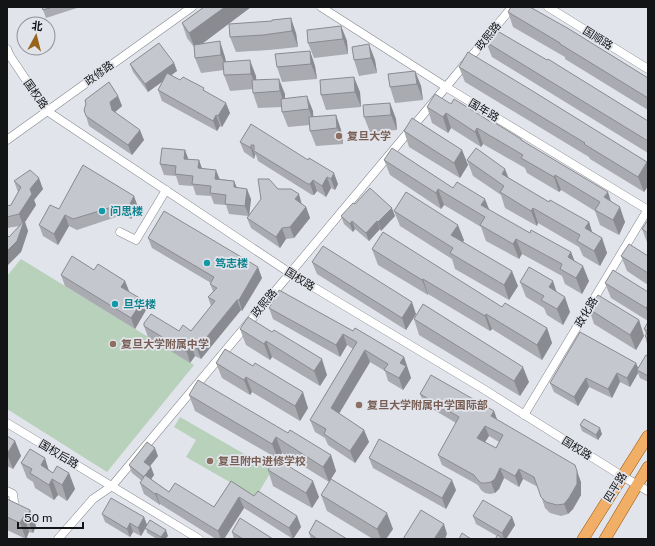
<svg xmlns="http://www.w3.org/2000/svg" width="655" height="546" font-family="'Public Sans','Noto Sans SC',sans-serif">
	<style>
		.grass { fill: #b7d1bb }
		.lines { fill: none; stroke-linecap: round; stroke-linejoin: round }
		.minor-casing { stroke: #84868d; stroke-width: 9 }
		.major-casing { stroke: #9c5508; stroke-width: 12 }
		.minor { stroke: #fff; stroke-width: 8 }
		.major { stroke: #f0ae66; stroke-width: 11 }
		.wall { fill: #a9abb1; fill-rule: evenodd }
		.shaded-wall { fill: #8a8b90 }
		.building { fill: #c5c7ce; stroke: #8a8b90; fill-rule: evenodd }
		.education-dot { fill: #8d6e63; stroke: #e2e4eb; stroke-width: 1.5 }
		.culture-dot { fill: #0f9aa8; stroke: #e2e4eb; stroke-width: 1.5 }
		.labels { text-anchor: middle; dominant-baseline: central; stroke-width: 3.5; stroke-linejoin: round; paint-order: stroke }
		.street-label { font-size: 11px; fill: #131416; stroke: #e2e4eb }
		.education-label { font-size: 11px; font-weight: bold; fill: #785e54; stroke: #e2e4eb; text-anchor: start }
		.culture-label { font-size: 11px; font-weight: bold; fill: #0d838f; stroke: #e2e4eb; text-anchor: start }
	</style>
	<rect width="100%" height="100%" fill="#e2e4eb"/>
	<g class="grass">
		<polygon points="21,259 194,365 107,472 7,409 7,276"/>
		<polygon points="180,417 272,470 256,497 186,457 196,440 174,427"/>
	</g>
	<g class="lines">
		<defs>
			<g id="minor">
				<polyline points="321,7 446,87 648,210"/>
				<polyline points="548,7 648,69"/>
				<polyline points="7,49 10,56 47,111 290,273 485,390 622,476 648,491"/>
				<polyline points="7,140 192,7"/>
				<polyline points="120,232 136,240 166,190"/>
				<polyline points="524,415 648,209"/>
				<polyline points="7,423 199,539"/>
				<polyline points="7,491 13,494 14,502"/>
				<polyline points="58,539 93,499 112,486 446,87 512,7"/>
			</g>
			<g id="major">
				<polyline points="583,539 648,436"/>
				<polyline points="605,539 648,467"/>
			</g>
		</defs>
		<use href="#minor" class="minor-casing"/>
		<use href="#major" class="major-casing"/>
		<use href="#minor" class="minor"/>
		<use href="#major" class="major"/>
	</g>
	<g class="wall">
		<polygon points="42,7 80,7 46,18"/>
		<polygon points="204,7 251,7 202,44 225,57 226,62 256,76 256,80 285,94 285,98 313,111 313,117 336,115 341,130 343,144 316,146 310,131 310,125 288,127 282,112 282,107 258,108 253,93 253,89 230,91 224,75 224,70 201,73 195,58 194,47 187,38 182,23"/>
		<polygon points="508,12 648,78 648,110 565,59 565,57 513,27"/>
		<polygon points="272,21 296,33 298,47 269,50 236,52 230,37"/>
		<polygon points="341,26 347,41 348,54 314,58 308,43"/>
		<polygon points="486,42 648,121 648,153 492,57"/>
		<polygon points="352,47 375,60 377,73 359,76 354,60"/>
		<polygon points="310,51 315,66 317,79 282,82 277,67"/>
		<polygon points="174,63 177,71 171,75 180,80 205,91 230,113 222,127 220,126 217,131 162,101 158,90 163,81 148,92 133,72 130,64"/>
		<polygon points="459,67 647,162 648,164 648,186 644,192 590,159 589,157 465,82"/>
		<polygon points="415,71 421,86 423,100 395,103 390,87"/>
		<polygon points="320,80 360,92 361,107 326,110 321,95"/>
		<polygon points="118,96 122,106 115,112 144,140 132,155 89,126 86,116 86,104 85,100"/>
		<polygon points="390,103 396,119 397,130 370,132 364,117"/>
		<polygon points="451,104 491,122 521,139 522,140 611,202 625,222 619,235 600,225 595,211 561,190 559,192 527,173 525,168 483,144 481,147 451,128 448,133 432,123 427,107"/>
		<polygon points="251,124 338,184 335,190 331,188 326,197 317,191 314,195 312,195 258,161 256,155 255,155 254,159 244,152 240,142"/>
		<polygon points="404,131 462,150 468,165 460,178 409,147"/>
		<polygon points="185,150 188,159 220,179 234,181 237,188 251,199 249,215 278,189 306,207 310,218 294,238 286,239 280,248 251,228 247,218 248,216 229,214 226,205 214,204 211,196 196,195 193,186 179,185 176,176 164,175 160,164"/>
		<polygon points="384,160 453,188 489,210 530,233 571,252 574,261 589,281 582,294 565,284 562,276 522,254 519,259 486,241 481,227 444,205 441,209 390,175"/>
		<polygon points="467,160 509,178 549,202 589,222 592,232 602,238 607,253 600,266 583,256 579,247 538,223 537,226 505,208 501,195 473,176"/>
		<polygon points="83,165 138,207 131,219 122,215 77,230 69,226 58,245 43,236 39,225 59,209"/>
		<polygon points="14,181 43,189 34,200 36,205 25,222 28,231 21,252 9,237 20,226 7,228 7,206 11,205 18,192"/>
		<polygon points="355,204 395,216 381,231 380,229 369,241 355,229 353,232 344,224 341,216"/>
		<polygon points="394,211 464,240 463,242 518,286 509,300 455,269 452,259 400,226"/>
		<polygon points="648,220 648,245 642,229"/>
		<polygon points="148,238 262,278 242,311 241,310 201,359 195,356 190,363 148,337 144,326 179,331 191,331 211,306 208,297 213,291 210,284 211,283 152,248"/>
		<polygon points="372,249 502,307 547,328 552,343 542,360 492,329 490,331 428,294 428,295 378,265"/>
		<polygon points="621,256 648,256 648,285 627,271"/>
		<polygon points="312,262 416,314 406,330 317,274"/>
		<polygon points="94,270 125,281 129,291 146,310 135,329 65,286 61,275"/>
		<polygon points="520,282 557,292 570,312 563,325 547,315 544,308 526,297"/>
		<polygon points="605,283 648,292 648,321 611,298"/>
		<polygon points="269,308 353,331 404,357 411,378 403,390 388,381 385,371 370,362 339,414 364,430 369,442 355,463 328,445 325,438 315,432 310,420 353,349 347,345 340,357 273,319"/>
		<polygon points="589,309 639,320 644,336 636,350 594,324"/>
		<polygon points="248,317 327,375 320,386 272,357 270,360 246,345 240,329"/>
		<polygon points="414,319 529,382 520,396 419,335"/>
		<polygon points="648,322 648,348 645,336 646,334 644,329"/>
		<polygon points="225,349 308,408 300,421 252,392 250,395 222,378 216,363"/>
		<polygon points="648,356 648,382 640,378 638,373 630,387 620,382 612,398 589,387 578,406 554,392 550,383 636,363 638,369"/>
		<path d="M420,394L494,411L497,420L581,482V495L573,509L568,514L561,516L550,513L545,508L538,487L523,479L519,487L504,478L499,489L495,493L490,494L485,493L481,490L478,485L442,465L438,455L456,423L424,404ZM489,436L499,442L496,448L485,442Z"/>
		<polygon points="189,395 288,433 331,455 336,471 329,482 282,453 278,459 195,411"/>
		<polygon points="580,425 602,434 598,440 582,431"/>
		<polygon points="7,436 15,441 21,456 13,469 7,466"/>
		<polygon points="158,456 150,466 151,467 154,475 151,479 169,492 214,507 231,481 254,496 297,516 301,527 293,539 244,508 224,539 216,539 160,504 160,505 144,494 140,483 142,481 132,473 129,465"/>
		<polygon points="369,458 456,490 446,509 373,468"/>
		<polygon points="21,463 49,471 53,473 69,473 75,489 67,501 58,495 54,500 35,488 33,482 27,478"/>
		<polygon points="268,470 319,497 312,508 273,486"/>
		<polygon points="321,495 393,529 386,539 373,539 327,511"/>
		<polygon points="7,499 30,510 36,526 33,533 29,532 26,539 7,530"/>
		<polygon points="102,514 144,517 147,525 168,536 165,539 157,539 147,533 146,528 141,536 133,532 130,537 105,522"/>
		<polygon points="473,516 512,517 515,525 506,539 495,539 497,536 476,524"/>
		<polygon points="232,532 273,539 234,539"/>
		<polygon points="309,533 347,539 311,539"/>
	</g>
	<g class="shaded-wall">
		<polygon points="225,7 251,7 195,49 189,33"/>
		<polygon points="291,18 296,33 298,47 292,31"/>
		<polygon points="341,26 347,41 348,54 343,39"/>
		<polygon points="220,41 225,57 227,70 221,55"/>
		<polygon points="369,44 375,60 377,73 371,58"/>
		<polygon points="310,51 315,66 317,79 311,64"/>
		<polygon points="250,60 256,76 257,89 251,74"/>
		<polygon points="174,63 177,71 148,92 145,84"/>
		<polygon points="415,71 421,86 423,100 417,84"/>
		<polygon points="354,77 360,92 361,107 355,92"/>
		<polygon points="279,79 285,94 285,107 280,91"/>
		<polygon points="118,96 122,106 114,113 112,110 110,102"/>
		<polygon points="307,96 313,111 314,125 309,109"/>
		<polygon points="226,103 230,113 222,127 218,116"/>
		<polygon points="390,103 396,119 397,130 391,115"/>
		<polygon points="446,113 451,128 448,133 443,117"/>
		<polygon points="216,115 220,126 217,131 213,121"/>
		<polygon points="336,115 341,130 343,144 337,128"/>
		<polygon points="477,128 483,144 481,147 475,132"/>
		<polygon points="140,130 144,140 132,155 128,145"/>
		<polygon points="251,145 255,155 254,159 251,148"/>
		<polygon points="185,150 189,161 184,159"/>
		<polygon points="462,150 468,165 460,178 454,163"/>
		<polygon points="199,160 203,171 198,168"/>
		<polygon points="647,162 648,164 648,186 644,192 638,177"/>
		<polygon points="505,169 511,184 502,174"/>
		<polygon points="216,170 220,180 215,179"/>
		<polygon points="334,173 338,184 335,190 331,179"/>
		<polygon points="555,175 561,190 559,192 554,177"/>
		<polygon points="327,177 331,188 326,197 322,186"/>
		<polygon points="39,178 43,189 34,200 36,205 25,222 28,231 21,252 7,266 7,251 23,225 19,214 30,189"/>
		<polygon points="313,180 317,191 314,195 310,184"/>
		<polygon points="234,181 238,191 234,187"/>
		<polygon points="247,189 251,199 249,216 245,206"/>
		<polygon points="438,189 444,205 441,209 436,193"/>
		<polygon points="608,192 613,208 604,197"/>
		<polygon points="299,194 302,205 295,199"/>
		<polygon points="134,196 138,207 131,219 128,208"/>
		<polygon points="485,199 491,214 481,205"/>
		<polygon points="306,207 310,218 294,238 290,227"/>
		<polygon points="620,207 625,222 619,235 613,220"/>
		<polygon points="392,208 395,216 381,231 378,222"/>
		<polygon points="533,208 538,223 537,226 531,211"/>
		<polygon points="65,215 69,226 58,245 54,234"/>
		<polygon points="352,221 355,229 353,232 350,224"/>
		<polygon points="377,221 380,229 369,241 366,233"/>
		<polygon points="589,222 594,238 585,228"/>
		<polygon points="458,225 464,240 457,251 451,235"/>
		<polygon points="282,228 286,239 280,248 276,237"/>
		<polygon points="602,238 607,253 600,266 594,251"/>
		<polygon points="516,239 522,254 519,259 513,244"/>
		<polygon points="571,252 577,267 568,257"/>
		<polygon points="583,266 589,281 582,294 576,278"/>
		<polygon points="258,267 262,278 242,311 239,300"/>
		<polygon points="512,271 518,286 509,300 504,285"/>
		<polygon points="423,279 428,294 428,295 422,280"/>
		<polygon points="125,281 129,291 121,287"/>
		<polygon points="553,281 558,296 549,287"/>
		<polygon points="565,297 570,312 563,325 557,309"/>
		<polygon points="143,300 146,310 135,329 131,318"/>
		<polygon points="237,300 241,310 201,359 197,349"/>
		<polygon points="412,302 416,314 406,330 402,318"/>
		<polygon points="648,305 648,314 646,308"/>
		<polygon points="486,314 492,329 490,331 485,316"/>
		<polygon points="639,320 644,336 636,350 630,335"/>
		<polygon points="547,328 552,343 542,360 537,345"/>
		<polygon points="343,334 347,345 340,357 336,345"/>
		<polygon points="266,341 272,357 270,360 264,344"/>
		<polygon points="191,346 195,356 190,363 187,352"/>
		<polygon points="365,350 370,362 335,420 331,408"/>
		<polygon points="404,357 411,378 403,390 399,378 400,363"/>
		<polygon points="322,359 327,375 320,386 314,371"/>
		<polygon points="636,363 639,370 637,370 638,373 630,387 627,378"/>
		<polygon points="523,367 529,382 520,396 514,381"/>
		<polygon points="617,373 620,382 612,398 608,389"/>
		<polygon points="246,377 252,392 250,395 244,380"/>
		<polygon points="586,378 589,387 578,406 574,397"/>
		<polygon points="303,392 308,408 300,421 295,406"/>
		<polygon points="494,411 498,422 491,416"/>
		<polygon points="485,426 489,436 481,448 477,438"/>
		<polygon points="600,428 602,434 598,440 596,435"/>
		<polygon points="364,430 369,442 355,463 350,451"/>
		<polygon points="276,437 282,453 278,459 272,444"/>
		<polygon points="15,441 21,456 13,469 7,454"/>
		<polygon points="155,448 158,456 147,470 144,462"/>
		<polygon points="331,455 336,471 329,482 323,467"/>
		<polygon points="45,458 50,474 41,465"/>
		<polygon points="151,467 154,475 147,485 144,477"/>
		<polygon points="500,468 504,478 499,489 495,493 491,482"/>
		<polygon points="519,469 523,479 519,487 515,476"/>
		<polygon points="577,471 581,482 581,495 573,509 568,514 564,504"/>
		<polygon points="69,473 75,489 67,501 62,485"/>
		<polygon points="52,479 58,495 54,500 49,485"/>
		<polygon points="452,480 456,490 446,509 442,498"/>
		<polygon points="313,481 319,497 312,508 306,493"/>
		<polygon points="156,493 160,504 160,505 155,494"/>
		<polygon points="239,497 244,508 224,539 221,539 218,531"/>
		<polygon points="30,510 36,526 33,533 27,518"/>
		<polygon points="387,513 393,529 386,539 381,539 377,529"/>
		<polygon points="24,516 29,532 26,539 20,523"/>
		<polygon points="297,516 301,527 293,539 289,528"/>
		<polygon points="144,517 147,525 141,536 138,528"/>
		<polygon points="512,517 515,525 506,539 504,539 502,533"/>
		<polygon points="130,523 133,532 130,537 127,529"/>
		<polygon points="444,524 447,534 445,539 434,539"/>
		<polygon points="166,530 168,536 165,539 162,539 161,537"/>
	</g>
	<g class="building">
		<polygon points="42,7 53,7 43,10"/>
		<polygon points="204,7 225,7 189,33 182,23"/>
		<polygon points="511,7 530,7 569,29 648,78 648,98 560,44 560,43 508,12"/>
		<polygon points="291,18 292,31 263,35 230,37 229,24 272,21 272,20"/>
		<polygon points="341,26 343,39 308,43 307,30"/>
		<polygon points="494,29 547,60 548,59 648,121 648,141 486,42"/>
		<polygon points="220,41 221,55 195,58 194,45"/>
		<polygon points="159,43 174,63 145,84 130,64"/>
		<polygon points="369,44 371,58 354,60 352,47"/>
		<polygon points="310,51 311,64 277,67 275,54"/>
		<polygon points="468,52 531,90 647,162 638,177 584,144 585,143 459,67"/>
		<polygon points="250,60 251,74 224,75 223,62"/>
		<polygon points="415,71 417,84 390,87 388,74"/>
		<polygon points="167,73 180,80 183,77 204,88 203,90 226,103 218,116 216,115 213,121 158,90"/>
		<polygon points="354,77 355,92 321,95 320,80"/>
		<polygon points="279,79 280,91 253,93 252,80"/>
		<polygon points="109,82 118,96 110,102 112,110 140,130 128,145 86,116 84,110 86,104 85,100"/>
		<polygon points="435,94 451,104 454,99 491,122 492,121 521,139 521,140 608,192 604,197 620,207 613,220 595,210 600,202 555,175 554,177 521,158 523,155 477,128 475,132 446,113 443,117 427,107"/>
		<polygon points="307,96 309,109 282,112 281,99"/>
		<polygon points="390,103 391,115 364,117 363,105"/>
		<polygon points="336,115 337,128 310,131 309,117"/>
		<polygon points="412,118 462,150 454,163 404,131"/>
		<polygon points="251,124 308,160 309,158 334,173 331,179 327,177 322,186 313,180 310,184 308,184 254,151 254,145 251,145 251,148 240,142"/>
		<polygon points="162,148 185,150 184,159 199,160 198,168 216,170 215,179 234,181 234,187 247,189 245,206 225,204 226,195 210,193 211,186 192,184 193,176 175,174 176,166 160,164"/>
		<polygon points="392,148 453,188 457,182 485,199 481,205 530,233 531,230 571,252 568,257 583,266 576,278 560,269 562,264 516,239 513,244 480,225 485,217 438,189 436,193 384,160"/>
		<polygon points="476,148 505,169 502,174 549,202 550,200 589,222 585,228 602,238 594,251 577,241 580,235 533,208 531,211 500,192 504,186 467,160"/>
		<polygon points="83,165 134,196 128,208 119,205 73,219 65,215 54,234 39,225 50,205 59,209"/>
		<polygon points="30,170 39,178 30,189 32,194 19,214 7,217 7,206 11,205 21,187 14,181"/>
		<polygon points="258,179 269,179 278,189 291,189 299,194 295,199 306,207 290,227 282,228 276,237 247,218 261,199"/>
		<polygon points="370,188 392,208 378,222 377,221 366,233 352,221 350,224 341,216 353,203 355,204"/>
		<polygon points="406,192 458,225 451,235 512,271 504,285 450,253 453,248 394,211"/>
		<polygon points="164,211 258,267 239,300 237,300 197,349 191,346 187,352 144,326 144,323 151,314 179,331 183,325 191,331 215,301 208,297 217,288 210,284 214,277 148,238"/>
		<polygon points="648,220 648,233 642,229"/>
		<polygon points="24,221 17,241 7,251 7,235 9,237"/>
		<polygon points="383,232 502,307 505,303 547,328 537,345 486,314 485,316 423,279 422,280 372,249"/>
		<polygon points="629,244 648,256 648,273 621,256"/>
		<polygon points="323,246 412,302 402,318 312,262"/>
		<polygon points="72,256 94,270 98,264 125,281 121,287 143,300 131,318 61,275"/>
		<polygon points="529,267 553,281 549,287 565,297 557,309 541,300 544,296 520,282"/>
		<polygon points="613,270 648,292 648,305 646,308 605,283"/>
		<polygon points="279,290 353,331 355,328 404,357 400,363 406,366 399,378 384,370 388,364 365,350 331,408 364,430 350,451 324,434 326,429 310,420 357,342 343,334 336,345 269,308"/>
		<polygon points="598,295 639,320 630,335 589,309"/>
		<polygon points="423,304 523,367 514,381 414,319"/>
		<polygon points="248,317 272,332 274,330 322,359 314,371 266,341 264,344 240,329"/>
		<polygon points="648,322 648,339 645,336 648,331 644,329"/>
		<polygon points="580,332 636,363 627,378 617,373 608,389 586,378 574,397 550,383"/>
		<polygon points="225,349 253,366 255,363 303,392 295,406 246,377 244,380 216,363"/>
		<polygon points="646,355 648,356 648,376 637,370"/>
		<path d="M431,375L494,411L491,416L575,465L577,471V484L569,498L564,504L557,505L546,502L541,497L534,477L519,469L515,476L500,468L495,479L491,482L486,483H481L477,479L474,475L438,455L459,417L420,394ZM485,426L503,435L496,448L477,438Z"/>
		<polygon points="198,380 288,433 290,430 331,455 323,467 276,437 272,444 189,395"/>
		<polygon points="584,419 600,428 596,435 580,425"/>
		<polygon points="7,436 15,441 7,454"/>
		<polygon points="379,439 452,480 442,498 369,458"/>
		<polygon points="147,442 155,448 144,462 151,467 144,477 129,465"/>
		<polygon points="30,449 45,458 41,465 53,473 57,466 69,473 62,485 52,479 49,485 30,473 32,469 21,463"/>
		<polygon points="275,458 313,481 306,493 268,470"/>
		<polygon points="145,475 169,492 175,483 214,507 231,481 254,496 258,491 297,516 289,528 239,497 218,531 156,493 155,494 140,483"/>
		<polygon points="331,479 387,513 377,529 321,495"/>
		<polygon points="111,498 144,517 138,528 130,523 127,529 102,514"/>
		<polygon points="7,499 30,510 27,518 24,516 20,523 7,517"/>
		<polygon points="483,500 512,517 502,533 473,516"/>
		<polygon points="421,510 444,524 434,539 403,539"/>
		<polygon points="240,518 273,539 243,539 232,532"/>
		<polygon points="150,520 166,530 161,537 145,528"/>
		<polygon points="316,520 347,539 317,539 309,533"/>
		<polygon points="462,533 471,539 459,539"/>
		<polygon points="498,535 503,539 495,539"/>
	</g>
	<g class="education-dot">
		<circle cx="339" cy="136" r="4"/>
		<circle cx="113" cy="344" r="4"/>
		<circle cx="359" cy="405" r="4"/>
		<circle cx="210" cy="461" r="4"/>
	</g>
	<g class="culture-dot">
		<circle cx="102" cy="211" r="4"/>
		<circle cx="207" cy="263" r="4"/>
		<circle cx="115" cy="304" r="4"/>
	</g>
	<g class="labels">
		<g class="street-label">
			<text transform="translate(488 36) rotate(-51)">政熙路</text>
			<text transform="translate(598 38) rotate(32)">国顺路</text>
			<text transform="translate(99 73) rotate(-36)">政修路</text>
			<text transform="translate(36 94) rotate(55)">国权路</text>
			<text transform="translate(484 110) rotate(31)">国年路</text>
			<text transform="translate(300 279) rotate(32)">国权路</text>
			<text transform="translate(264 303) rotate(-50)">政熙路</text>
			<text transform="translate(586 312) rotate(-59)">政化路</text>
			<text transform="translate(577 448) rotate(32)">国权路</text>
			<text transform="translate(59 454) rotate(31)">国权后路</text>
			<text transform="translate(615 487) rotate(-58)">四平路</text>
		</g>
		<g class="education-label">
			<text x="347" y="136">复旦大学</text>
			<text x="121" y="344">复旦大学附属中学</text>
			<text x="367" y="405">复旦大学附属中学国际部</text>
			<text x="218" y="461">复旦附中进修学校</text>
		</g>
		<g class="culture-label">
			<text x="110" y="211">问思楼</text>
			<text x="215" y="263">笃志楼</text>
			<text x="123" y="304">旦华楼</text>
		</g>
	</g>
	<rect width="655" height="546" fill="none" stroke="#131416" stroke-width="16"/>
	<g transform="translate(36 36) rotate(7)"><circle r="19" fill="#e2e4eb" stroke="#8f9196"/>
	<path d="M0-3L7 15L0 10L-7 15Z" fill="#98631a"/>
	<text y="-6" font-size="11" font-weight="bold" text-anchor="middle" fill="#131416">北</text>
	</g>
	<path d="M18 522v6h65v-6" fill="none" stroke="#131416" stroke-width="2"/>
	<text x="24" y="522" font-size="12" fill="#131416" stroke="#e2e4eb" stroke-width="3" paint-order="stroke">50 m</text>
</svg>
